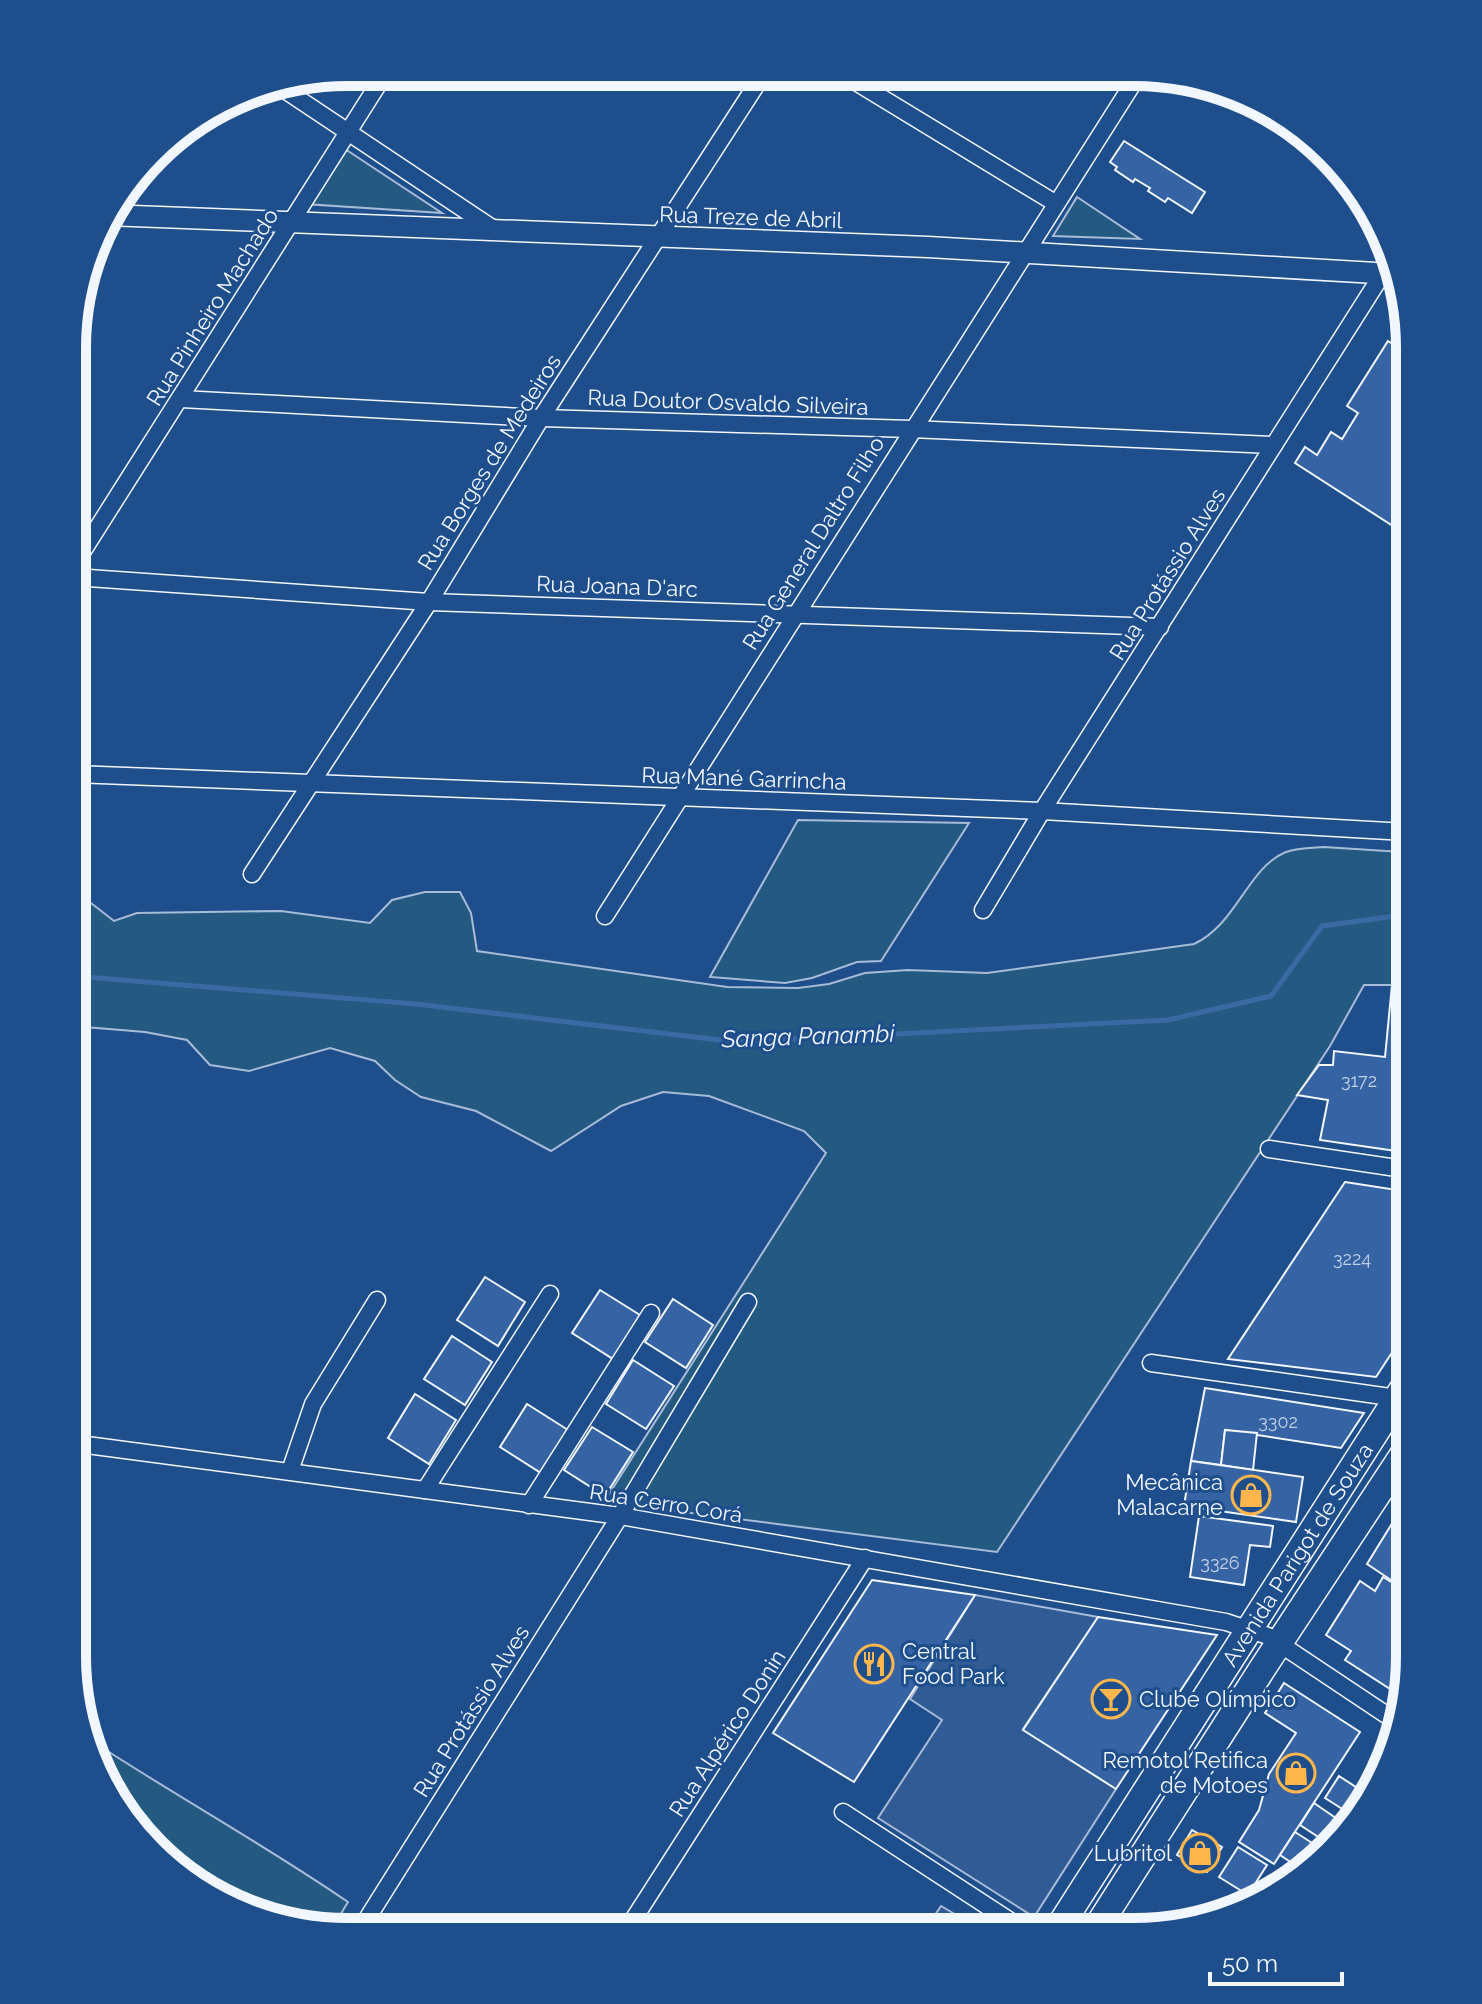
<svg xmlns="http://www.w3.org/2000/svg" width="1482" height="2004" font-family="Raleway,sans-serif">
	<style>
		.green { fill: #245a82; stroke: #a8bbd7; stroke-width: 2 }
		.parking { fill: #305b95; stroke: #a8bbd7; stroke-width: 2 }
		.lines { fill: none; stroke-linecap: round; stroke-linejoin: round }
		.stream { stroke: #3b69a3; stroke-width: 5 }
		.building { fill: #3563a3; stroke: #f2f6ff; stroke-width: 2 }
		.minor-casing { stroke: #f2f6ff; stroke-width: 19 }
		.tertiary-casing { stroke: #f2f6ff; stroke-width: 23 }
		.primary-casing { stroke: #f2f6ff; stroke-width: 29 }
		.minor { stroke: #1f4e8c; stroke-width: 16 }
		.tertiary { stroke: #1f4e8c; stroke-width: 20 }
		.primary { stroke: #1f4e8c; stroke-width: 26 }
		.labels { text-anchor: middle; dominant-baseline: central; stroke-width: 6; stroke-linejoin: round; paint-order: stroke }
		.number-label { font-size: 18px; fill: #c3d1e8 }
		.street-label { font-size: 22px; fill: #f2f6ff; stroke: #1f4e8c }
		.poi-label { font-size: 22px; fill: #f2f6ff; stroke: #1f4e8c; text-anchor: end }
		.water-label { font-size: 24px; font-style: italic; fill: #f2f6ff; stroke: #1f4e8c }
		.rim { fill: none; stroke: #f2f6ff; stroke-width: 10 }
	</style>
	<rect width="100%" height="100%" fill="#1f4e8c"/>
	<g class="green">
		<polygon points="342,147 442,213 305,204"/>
		<polygon points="1077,197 1140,239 1053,236"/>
		<polygon points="798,820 969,823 881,961 857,962 812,978 785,983 710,977"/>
		<path d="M1324,847L1402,852L1410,849V985H1364L1330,1046L997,1552L604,1502L826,1153L804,1131L709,1096L663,1092L621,1106L551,1151L476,1111L421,1097L395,1080L375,1061L330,1048L249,1071L210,1065L187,1040L145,1032L73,1026V889L114,921L137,913L281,911L370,923L392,900L425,892H460L471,913L477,951L727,987L798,988L829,984L865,973L908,970L987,973L1194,944C1237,924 1248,867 1286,852C1297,848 1312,848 1324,847Z"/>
		<path d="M92,1741C176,1796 265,1845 348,1902L331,1930H312L194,1885L101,1778Z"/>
	</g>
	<g class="parking">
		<polygon points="975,1595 1098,1617 1023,1729 1116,1789 1034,1917 878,1818 942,1720 910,1699"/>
		<polygon points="941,1906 985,1932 924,1931"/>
	</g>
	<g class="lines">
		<polyline class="stream" points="73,976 416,1004 737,1042 1168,1020 1271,996 1322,926 1410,914"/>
	</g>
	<g class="building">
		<polygon points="1124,141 1205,192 1192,213 1168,198 1165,202 1148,191 1150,188 1135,179 1133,182 1115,170 1117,167 1110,162"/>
		<polygon points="1388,341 1410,355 1410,537 1295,463 1305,447 1317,455 1331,432 1342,439 1358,413 1347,406"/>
		<polygon points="1392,985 1410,985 1410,1153 1320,1140 1328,1100 1297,1095 1319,1065 1333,1065 1334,1051 1385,1057"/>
		<polygon points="1345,1182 1410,1192 1410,1325 1376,1377 1228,1359"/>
		<polygon points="485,1277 525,1302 498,1346 457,1320"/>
		<polygon points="600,1290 640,1315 613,1359 572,1333"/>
		<polygon points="673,1299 713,1325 686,1368 645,1342"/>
		<polygon points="452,1336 492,1362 465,1405 424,1379"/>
		<polygon points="633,1360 674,1386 646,1429 606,1404"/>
		<polygon points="1205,1388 1364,1413 1341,1448 1225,1430 1221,1465 1191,1461"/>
		<polygon points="415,1394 456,1420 429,1464 388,1438"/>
		<polygon points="527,1404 568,1430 541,1473 500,1447"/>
		<polygon points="592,1427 633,1452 605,1496 564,1470"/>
		<polygon points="1225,1430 1257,1433 1253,1470 1221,1465"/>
		<polygon points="1191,1461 1303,1477 1296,1522 1184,1506"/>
		<polygon points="1409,1496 1409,1592 1367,1564"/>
		<polygon points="1199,1516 1273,1526 1270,1547 1250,1545 1244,1585 1190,1577"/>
		<polygon points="1383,1577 1409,1593 1409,1675 1398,1694 1345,1660 1351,1651 1326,1635 1360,1581 1375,1591"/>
		<polygon points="872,1580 975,1595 854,1782 773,1733"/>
		<polygon points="1098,1617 1217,1635 1116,1789 1023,1730"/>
		<polygon points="1284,1683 1360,1732 1274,1864 1239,1842 1259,1810 1269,1774 1296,1733 1265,1713"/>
		<polygon points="1375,1767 1377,1769 1372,1783 1367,1780"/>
		<polygon points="1339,1776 1368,1795 1363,1810 1355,1817 1325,1798"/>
		<polygon points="1314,1803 1346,1825 1326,1842 1300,1825"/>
		<polygon points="1192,1830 1222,1847 1207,1872 1177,1855"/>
		<polygon points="1295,1832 1320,1848 1298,1867 1280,1855"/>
		<polygon points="1238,1847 1267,1865 1248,1895 1219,1877"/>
		<polygon points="1269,1878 1279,1884 1258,1902 1255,1900"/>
	</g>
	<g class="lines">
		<defs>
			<g id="minor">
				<polyline points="841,73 1055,203"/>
				<polyline points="276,84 492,228"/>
				<polyline points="181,399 541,418 911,429 1274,445"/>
				<polyline points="74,565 386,72"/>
				<polyline points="74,577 429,602 1160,627"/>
				<polyline points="74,774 1042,811 1406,832 1410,827"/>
				<polyline points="252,874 429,602 541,418 764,73"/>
				<polyline points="983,910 1042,811 1390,262"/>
				<polyline points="605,916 1139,74"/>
				<polyline points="1269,1149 1410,1170"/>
				<polyline points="1151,1363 1397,1398"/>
				<polyline points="72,1443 620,1516 1226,1622 1268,1636 1394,1720"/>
				<polyline points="290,1471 313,1404 377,1300"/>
				<polyline points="425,1490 550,1294"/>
				<polyline points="529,1505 651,1313"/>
				<polyline points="843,1812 1027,1932"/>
				<polyline points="360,1930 620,1516 748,1302"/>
				<polyline points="626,1931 865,1558"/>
			</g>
			<polyline id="tertiary" points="107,215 928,247 1393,274"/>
			<g id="primary">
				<path id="s1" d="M1056,1932L1410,1378"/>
				<polyline points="1094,1932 1264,1666 1409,1446"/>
			</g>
		</defs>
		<use href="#minor" class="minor-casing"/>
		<use href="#tertiary" class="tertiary-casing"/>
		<use href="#primary" class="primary-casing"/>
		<use href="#minor" class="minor"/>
		<use href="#tertiary" class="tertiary"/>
		<use href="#primary" class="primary"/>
	</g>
	<defs>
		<symbol id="shop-ring" viewBox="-11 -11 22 22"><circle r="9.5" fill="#1f4e8c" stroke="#ffb74d" stroke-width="1.5"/><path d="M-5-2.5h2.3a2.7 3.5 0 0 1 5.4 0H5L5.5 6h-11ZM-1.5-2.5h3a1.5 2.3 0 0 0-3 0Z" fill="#ffb74d"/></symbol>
		<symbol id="restaurant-ring" viewBox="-11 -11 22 22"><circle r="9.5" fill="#1f4e8c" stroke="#ffb74d" stroke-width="1.5"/><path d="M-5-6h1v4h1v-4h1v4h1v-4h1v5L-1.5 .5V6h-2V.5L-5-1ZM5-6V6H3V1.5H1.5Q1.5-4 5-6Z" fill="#ffb74d"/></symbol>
		<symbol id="bar-ring" viewBox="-11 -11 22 22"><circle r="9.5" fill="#1f4e8c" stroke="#ffb74d" stroke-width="1.5"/><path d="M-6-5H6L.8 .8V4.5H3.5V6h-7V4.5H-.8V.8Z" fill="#ffb74d"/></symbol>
	</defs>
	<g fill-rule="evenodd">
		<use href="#shop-ring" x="1229" y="1473" width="44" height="44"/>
		<use href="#restaurant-ring" x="852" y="1642" width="44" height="44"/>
		<use href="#bar-ring" x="1089" y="1677" width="44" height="44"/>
		<use href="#shop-ring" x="1274" y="1751" width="44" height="44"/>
		<use href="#shop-ring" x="1178" y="1831" width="44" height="44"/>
	</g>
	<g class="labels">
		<g class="number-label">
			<text x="1359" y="1080">3172</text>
			<text x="1352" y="1258">3224</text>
			<text x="1278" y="1421">3302</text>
			<text x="1220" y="1562">3326</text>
		</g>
		<g class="street-label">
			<text transform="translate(751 217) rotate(2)">Rua Treze de Abril</text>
			<text transform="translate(212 307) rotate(-58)">Rua Pinheiro Machado</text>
			<text transform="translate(728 402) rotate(2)">Rua Doutor Osvaldo Silveira</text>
			<text transform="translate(489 462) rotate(-58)">Rua Borges de Medeiros</text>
			<text transform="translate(813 543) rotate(-58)">Rua General Daltro Filho</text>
			<text transform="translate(1167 574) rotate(-58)">Rua Protássio Alves</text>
			<text transform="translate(617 586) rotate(2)">Rua Joana D'arc</text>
			<text transform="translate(744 778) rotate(2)">Rua Mané Garrincha</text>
			<text transform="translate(666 1503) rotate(9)">Rua Cerro Corá</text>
			<text stroke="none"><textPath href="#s1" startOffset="448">Avenida Parigot de Souza</textPath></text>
			<text transform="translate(471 1711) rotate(-58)">Rua Protássio Alves</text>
			<text transform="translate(727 1733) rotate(-57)">Rua Alpérico Donin</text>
		</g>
		<g class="poi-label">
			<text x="1223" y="1482">Mecânica<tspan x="1223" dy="25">Malacarne</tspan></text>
			<text x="902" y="1651" text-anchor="start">Central<tspan x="902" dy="25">Food Park</tspan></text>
			<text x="1139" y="1699" text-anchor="start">Clube Olímpico</text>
			<text x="1268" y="1760">Remotol Retifica<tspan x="1268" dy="25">de Motoes</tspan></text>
			<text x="1172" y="1853">Lubritol</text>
		</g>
		<g class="water-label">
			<text transform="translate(808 1036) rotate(-2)">Sanga Panambi</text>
		</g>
	</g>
	<path d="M0 0H1482V2004H0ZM348 86H1134A262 262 0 0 1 1396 348V1656A262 262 0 0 1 1134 1918H348A262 262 0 0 1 86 1656V348A262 262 0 0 1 348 86Z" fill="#1f4e8c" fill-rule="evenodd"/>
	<path class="rim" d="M348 86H1134A262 262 0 0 1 1396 348V1656A262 262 0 0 1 1134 1918H348A262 262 0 0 1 86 1656V348A262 262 0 0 1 348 86Z"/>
	<path d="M1210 1972v12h132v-12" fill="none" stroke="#f2f6ff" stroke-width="4"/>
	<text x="1222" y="1972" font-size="24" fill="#f2f6ff" stroke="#1f4e8c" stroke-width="6" paint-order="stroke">50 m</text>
</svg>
